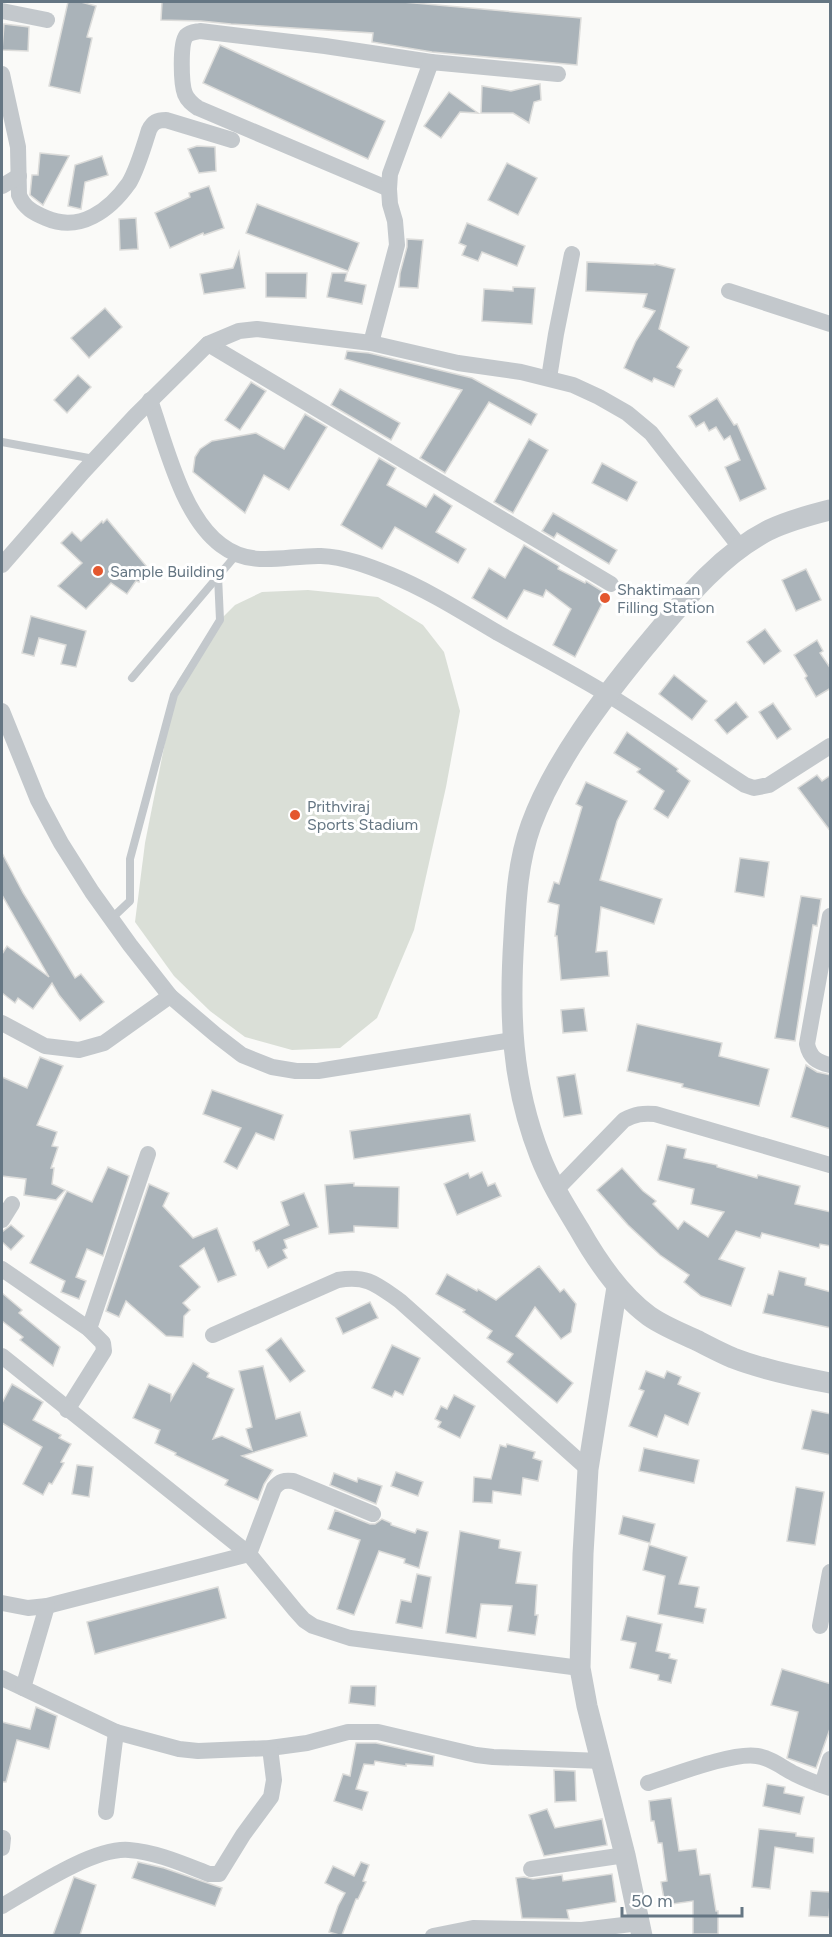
<svg xmlns="http://www.w3.org/2000/svg" width="832" height="1937" font-family="Figtree,sans-serif">
	<style>
		.green { fill: #dadfd7 }
		.building { fill: #aab3b9; stroke: #dcdcda; stroke-width: 1.5 }
		.lines { fill: none; stroke-linecap: round; stroke-linejoin: round }
		.service { stroke: #c3c8cc; stroke-width: 8 }
		.minor { stroke: #c3c8cc; stroke-width: 16 }
		.tertiary { stroke: #c3c8cc; stroke-width: 21 }
		.poi-dot { fill: #e4572e; stroke: #fff; stroke-width: 2 }
		.labels { text-anchor: middle; dominant-baseline: central; stroke-width: 6; stroke-linejoin: round; paint-order: stroke }
		.poi-label { font-size: 16px; fill: #657683; stroke: #fff; text-anchor: start }
	</style>
	<rect width="100%" height="100%" fill="#fafaf8"/>
	<polygon class="green" points="308,590 378,597 423,625 444,652 460,711 446,787 414,930 377,1018 340,1048 292,1050 245,1037 210,1011 174,976 135,922 145,843 177,682 212,628 235,605 262,592"/>
	<g class="building">
		<polygon points="68,2 81,2 96,6 87,37 92,38 80,93 49,86"/>
		<polygon points="162,2 403,2 581,18 577,65 432,52 372,42 373,33 231,24 201,21 161,20"/>
		<polygon points="4,24 29,27 28,51 2,50"/>
		<polygon points="220,45 385,121 368,159 203,83"/>
		<polygon points="540,84 541,100 534,102 529,123 513,113 481,113 482,86 511,91"/>
		<polygon points="449,92 478,113 460,112 441,138 424,126"/>
		<polygon points="197,146 215,147 216,171 199,173 188,149"/>
		<polygon points="40,153 69,156 43,205 30,195 32,175 38,175"/>
		<polygon points="102,156 108,175 85,182 81,209 68,206 75,165"/>
		<polygon points="507,163 537,178 518,215 488,200"/>
		<polygon points="209,186 224,228 204,235 203,233 170,248 155,213 190,197 189,193"/>
		<polygon points="257,204 359,243 348,271 246,233"/>
		<polygon points="136,218 138,249 120,250 119,219"/>
		<polygon points="467,223 525,246 517,266 482,252 478,261 462,255 466,246 459,243"/>
		<polygon points="407,239 423,240 418,288 399,287 400,273 407,247"/>
		<polygon points="239,252 245,288 204,294 200,274 233,268"/>
		<polygon points="587,262 655,265 655,264 675,269 659,329 689,347 677,367 682,370 674,387 654,378 652,382 624,368 636,341 655,311 643,307 647,294 586,291"/>
		<polygon points="266,273 307,273 306,298 266,297"/>
		<polygon points="332,273 347,273 345,281 366,285 362,304 327,297"/>
		<polygon points="513,287 535,288 532,324 482,321 484,289 513,291"/>
		<polygon points="105,308 122,327 89,358 71,338"/>
		<polygon points="347,351 369,353 472,378 537,414 531,425 489,402 445,473 420,458 462,390 345,359"/>
		<polygon points="78,375 91,387 67,413 54,400"/>
		<polygon points="251,382 266,391 240,430 225,420"/>
		<polygon points="340,389 400,423 391,440 331,405"/>
		<polygon points="717,398 734,425 737,424 766,489 740,501 725,467 740,460 730,436 724,440 716,427 709,431 704,422 696,427 689,416"/>
		<polygon points="305,414 327,427 289,490 264,475 245,513 193,472 195,457 200,449 212,441 256,433 284,449"/>
		<polygon points="529,439 548,450 513,513 494,502"/>
		<polygon points="379,458 396,468 387,485 426,507 434,494 452,506 436,532 466,549 458,563 395,527 382,549 341,525"/>
		<polygon points="602,463 637,482 627,501 592,483"/>
		<polygon points="553,513 617,550 609,564 557,533 554,538 542,531"/>
		<polygon points="107,519 147,567 139,582 136,581 127,594 111,583 86,609 58,586 82,563 61,543 72,532 81,541 102,521 103,523"/>
		<polygon points="524,545 559,566 558,569 585,583 586,581 607,594 575,657 553,645 571,609 546,590 543,597 524,590 507,619 472,598 489,568 505,578"/>
		<polygon points="806,569 821,600 796,611 782,580"/>
		<polygon points="31,616 86,631 76,667 61,664 66,645 39,638 34,656 22,653"/>
		<polygon points="765,629 781,651 764,664 747,642"/>
		<polygon points="817,640 823,651 820,653 831,669 831,688 816,697 805,678 807,676 794,655"/>
		<polygon points="674,675 707,701 692,720 659,694"/>
		<polygon points="736,702 748,717 727,734 715,720"/>
		<polygon points="773,703 791,729 777,739 759,712"/>
		<polygon points="627,732 678,769 677,771 690,781 668,818 654,809 664,791 637,772 640,769 614,753"/>
		<polygon points="817,775 822,781 831,775 831,832 798,788"/>
		<polygon points="586,782 627,801 617,821 600,880 662,899 654,924 601,907 596,952 607,951 609,976 561,980 557,936 555,936 559,905 548,902 554,882 559,884 582,807 576,804"/>
		<polygon points="2,853 23,893 75,978 81,974 104,1002 80,1021 59,995 52,983 33,1009 18,998 15,1003 2,993 2,954 7,946 49,977 2,895"/>
		<polygon points="740,858 769,862 764,897 735,892"/>
		<polygon points="801,896 821,899 817,926 813,925 795,1041 775,1038"/>
		<polygon points="584,1008 587,1031 563,1033 561,1010"/>
		<polygon points="637,1024 722,1043 719,1056 769,1069 759,1106 682,1087 683,1084 627,1071"/>
		<polygon points="40,1057 63,1066 37,1125 57,1132 52,1146 58,1147 51,1168 54,1168 52,1184 65,1190 56,1200 24,1195 26,1179 2,1176 2,1077 27,1088"/>
		<polygon points="806,1065 817,1072 831,1075 831,1129 791,1117"/>
		<polygon points="575,1074 582,1114 564,1117 557,1077"/>
		<polygon points="212,1090 283,1115 274,1140 256,1133 237,1169 224,1162 241,1128 203,1114"/>
		<polygon points="470,1114 475,1141 354,1159 350,1131"/>
		<polygon points="667,1145 686,1149 684,1158 717,1165 717,1167 757,1178 758,1175 800,1186 795,1204 831,1212 831,1246 820,1244 819,1248 762,1233 760,1238 736,1231 719,1259 745,1268 731,1306 701,1296 684,1282 689,1275 660,1255 628,1225 597,1190 622,1168 643,1191 656,1201 653,1204 678,1229 684,1221 708,1237 724,1212 691,1204 694,1189 658,1180"/>
		<polygon points="108,1167 129,1176 103,1256 87,1249 76,1277 86,1281 79,1299 61,1292 65,1281 30,1263 67,1191 92,1202"/>
		<polygon points="482,1172 488,1186 495,1183 501,1196 457,1215 444,1184 468,1173 470,1178"/>
		<polygon points="354,1183 354,1186 399,1187 398,1228 354,1226 354,1232 329,1234 325,1185"/>
		<polygon points="149,1184 169,1193 163,1206 193,1238 217,1228 236,1275 218,1282 204,1248 180,1266 200,1287 183,1303 190,1310 184,1316 183,1337 166,1336 126,1301 119,1317 106,1311"/>
		<polygon points="304,1193 318,1227 284,1240 287,1248 283,1250 287,1258 268,1268 259,1250 256,1251 253,1242 289,1225 281,1202"/>
		<polygon points="11,1225 24,1236 11,1250 2,1242 2,1232"/>
		<polygon points="539,1266 560,1292 564,1289 576,1304 571,1332 561,1339 535,1307 516,1336 573,1383 557,1403 507,1362 513,1354 487,1338 492,1331 463,1312 465,1310 436,1294 447,1274 477,1291 478,1289 496,1300"/>
		<polygon points="779,1271 806,1278 805,1285 831,1292 831,1328 763,1313 768,1294 773,1295"/>
		<polygon points="2,1293 22,1310 19,1313 60,1347 53,1366 20,1340 23,1337 2,1321"/>
		<polygon points="370,1302 378,1318 343,1334 336,1318"/>
		<polygon points="281,1338 305,1371 290,1382 266,1350"/>
		<polygon points="392,1345 420,1358 403,1395 395,1391 392,1397 372,1388"/>
		<polygon points="193,1363 209,1373 207,1377 234,1389 213,1439 222,1436 252,1450 246,1429 252,1427 239,1371 263,1366 276,1419 300,1412 307,1436 242,1456 273,1470 264,1484 258,1500 225,1485 228,1480 175,1455 176,1453 155,1443 160,1430 133,1418 149,1384 171,1394 171,1400"/>
		<polygon points="646,1371 664,1378 667,1371 681,1377 678,1384 700,1393 688,1425 665,1415 657,1437 629,1426 644,1391 639,1389"/>
		<polygon points="12,1384 43,1402 33,1420 61,1435 59,1438 71,1444 61,1462 64,1463 52,1484 49,1483 43,1495 23,1484 42,1447 2,1423 2,1403"/>
		<polygon points="454,1395 475,1406 460,1438 438,1427 441,1422 435,1419 441,1406 447,1409"/>
		<polygon points="812,1410 831,1414 831,1455 802,1449"/>
		<polygon points="507,1444 535,1452 533,1458 542,1461 538,1481 523,1478 521,1495 493,1491 492,1503 473,1502 474,1477 491,1479 500,1445 506,1447"/>
		<polygon points="644,1448 699,1460 694,1483 639,1471"/>
		<polygon points="77,1465 93,1467 89,1497 72,1494"/>
		<polygon points="396,1472 423,1482 418,1496 391,1486"/>
		<polygon points="334,1473 357,1482 358,1478 382,1486 376,1504 330,1485"/>
		<polygon points="796,1487 824,1492 815,1545 787,1541"/>
		<polygon points="335,1510 370,1524 375,1524 382,1519 391,1523 391,1525 415,1533 417,1529 428,1532 419,1568 404,1563 405,1559 379,1551 354,1615 337,1609 360,1540 328,1529"/>
		<polygon points="623,1516 655,1524 650,1543 619,1534"/>
		<polygon points="460,1531 500,1540 499,1548 521,1552 516,1583 537,1585 535,1615 538,1615 535,1635 508,1631 512,1606 481,1604 476,1638 446,1633"/>
		<polygon points="649,1545 687,1557 679,1584 699,1587 695,1607 706,1609 703,1623 658,1614 665,1576 643,1570"/>
		<polygon points="417,1574 431,1577 422,1628 396,1623 401,1600 411,1602"/>
		<polygon points="218,1587 226,1618 95,1654 87,1622"/>
		<polygon points="627,1616 662,1624 656,1651 670,1654 669,1658 677,1660 671,1683 658,1680 659,1675 630,1668 636,1643 621,1640"/>
		<polygon points="782,1669 831,1684 831,1726 816,1768 787,1758 798,1712 771,1705"/>
		<polygon points="351,1686 376,1686 375,1706 349,1703"/>
		<polygon points="36,1707 57,1716 49,1749 17,1740 6,1782 2,1782 2,1722 30,1729"/>
		<polygon points="356,1743 376,1743 434,1756 433,1766 406,1764 406,1766 375,1761 374,1765 364,1764 356,1789 368,1792 362,1810 334,1801 343,1774 350,1776"/>
		<polygon points="554,1770 575,1771 576,1801 555,1802"/>
		<polygon points="767,1784 785,1787 784,1793 804,1797 800,1814 763,1806"/>
		<polygon points="671,1798 679,1851 696,1849 700,1875 710,1874 716,1911 718,1911 718,1934 693,1934 693,1901 665,1905 661,1882 667,1881 662,1843 658,1843 654,1821 651,1821 649,1801"/>
		<polygon points="547,1809 555,1828 602,1819 607,1845 544,1856 529,1815"/>
		<polygon points="759,1829 796,1833 796,1836 814,1838 813,1853 775,1847 770,1889 752,1887"/>
		<polygon points="138,1862 164,1868 222,1888 215,1906 132,1878"/>
		<polygon points="361,1862 369,1865 363,1881 366,1882 358,1899 356,1899 342,1935 339,1935 329,1932 338,1906 345,1893 325,1883 333,1866 354,1876"/>
		<polygon points="612,1874 616,1902 567,1910 569,1919 522,1918 516,1878 524,1877 533,1879 562,1875 563,1881"/>
		<polygon points="74,1877 96,1885 80,1935 53,1935"/>
		<polygon points="811,1891 831,1892 829,1917 809,1916"/>
	</g>
	<g class="lines">
		<g class="service">
			<polyline points="2,442 94,459"/>
			<polyline points="132,678 237,554"/>
			<polyline points="111,919 130,901 130,859 174,695 220,620 218,576"/>
		</g>
		<g class="minor">
			<polyline points="2,11 47,20"/>
			<path d="M2,74L18,147L19,195C24,208 34,213 46,218C80,233 110,210 129,183C137,170 144,146 149,130C153,122 157,120 166,120L232,140"/>
			<polyline points="2,186 19,176"/>
			<path d="M389,189L198,108C192,104 188,101 185,94C181,84 180,44 186,36C190,32 195,32 200,31L325,46L431,62"/>
			<polyline points="729,291 830,324"/>
			<polyline points="371,343 397,245 395,221 390,204 389,189 390,174 431,62 558,74"/>
			<polyline points="208,344 611,584"/>
			<polyline points="549,378 556,334 572,254"/>
			<path d="M150,400C166,445 182,516 221,545C252,569 286,555 321,556C345,557 369,566 391,575C428,590 464,613 498,633C534,653 570,672 605,693C653,722 698,755 745,785L754,788L769,785L830,746"/>
			<polyline points="2,565 83,472 135,416 208,344 239,331 257,329 371,343 458,363 521,372 573,385 599,397 627,413 651,433 740,547"/>
			<polyline points="2,711 38,800 61,843 92,892 130,945 170,996 216,1035 242,1055 272,1067 296,1071 318,1071 512,1040"/>
			<path d="M830,916L807,1044C810,1058 817,1062 830,1065"/>
			<polyline points="2,1023 45,1046 79,1050 104,1043 170,996"/>
			<path d="M556,1190L624,1120C635,1114 643,1113 655,1114L830,1165"/>
			<polyline points="2,1220 12,1204"/>
			<polyline points="2,1269 89,1329 103,1343 104,1351 67,1410"/>
			<polyline points="89,1329 148,1154"/>
			<path d="M213,1335L338,1280C368,1275 377,1285 400,1301L588,1469"/>
			<polyline points="2,1356 249,1554 295,1610 304,1620 313,1626 350,1638 580,1668"/>
			<path d="M2,1603L28,1608L47,1606L249,1554L274,1488C280,1481 284,1480 293,1481L373,1514"/>
			<polyline points="820,1626 830,1572"/>
			<polyline points="2,1678 116,1732"/>
			<polyline points="23,1688 47,1606"/>
			<path d="M648,1783C674,1775 732,1752 757,1756C771,1758 783,1768 795,1774C807,1780 818,1784 830,1788"/>
			<polyline points="822,1785 830,1759"/>
			<polyline points="106,1812 116,1732 179,1749 198,1751 270,1748 307,1743 348,1732 378,1732 476,1755 493,1757 602,1761"/>
			<polyline points="2,1848 3,1838"/>
			<polyline points="531,1869 625,1855"/>
			<path d="M2,1906C33,1888 94,1847 129,1850C156,1852 183,1864 209,1874H219L243,1835L271,1797L274,1780L270,1748"/>
			<polyline points="433,1936 473,1928 582,1930 640,1923"/>
		</g>
		<g class="tertiary">
			<path d="M830,510C810,515 788,521 769,530C718,556 681,604 645,647C603,698 554,762 531,825C518,861 516,898 514,936C509,1014 511,1082 540,1156C550,1182 565,1206 579,1229C597,1261 619,1294 649,1316C663,1326 681,1333 696,1340C708,1346 721,1353 733,1358C764,1370 798,1377 830,1383"/>
			<polyline points="617,1287 588,1469 583,1554 580,1668 587,1706 625,1855 642,1936"/>
		</g>
	</g>
	<g class="poi-dot">
		<circle cx="98" cy="571" r="6"/>
		<circle cx="605" cy="598" r="6"/>
		<circle cx="295" cy="815" r="6"/>
	</g>
	<g class="labels">
		<g class="poi-label">
			<text x="110" y="571">Sample Building</text>
			<text x="617" y="589">Shaktimaan<tspan x="617" dy="18">Filling Station</tspan></text>
			<text x="307" y="806">Prithviraj<tspan x="307" dy="18">Sports Stadium</tspan></text>
		</g>
	</g>
	<rect width="832" height="1937" fill="none" stroke="#657683" stroke-width="6"/>
	<path d="M622 1907v9h120v-9" fill="none" stroke="#657683" stroke-width="3"/>
	<text x="631" y="1907" font-size="18" fill="#657683" stroke="#ffffff" stroke-width="4.5" paint-order="stroke">50 m</text>
</svg>
